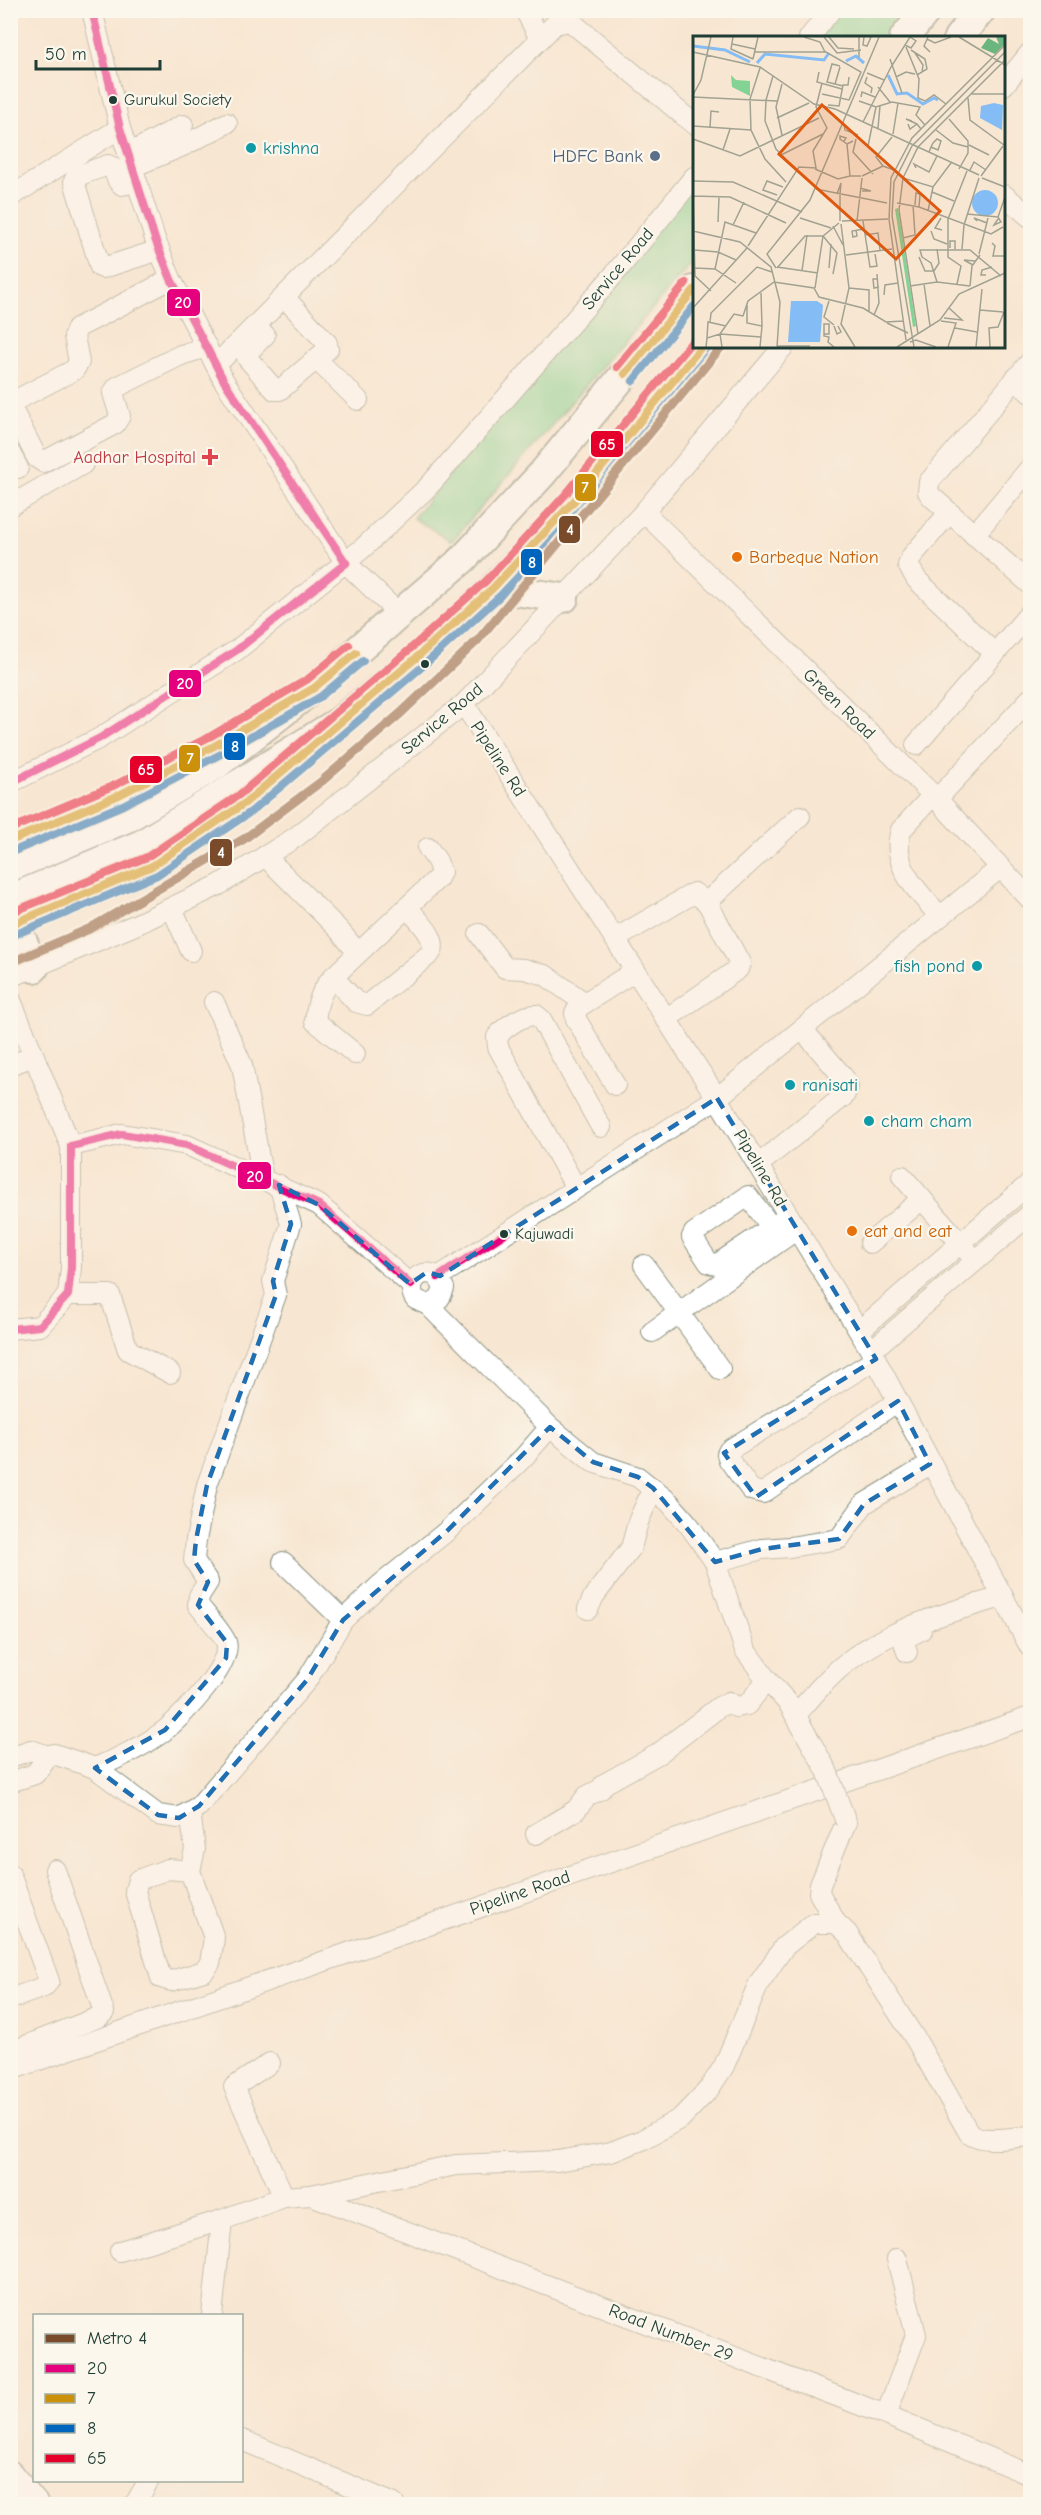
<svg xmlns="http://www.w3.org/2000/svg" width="1041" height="2515" font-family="'Comic Neue',sans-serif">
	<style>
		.green { fill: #83d494; stroke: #518864; stroke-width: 1.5 }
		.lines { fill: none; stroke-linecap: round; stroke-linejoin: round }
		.minor-casing { stroke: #8b9282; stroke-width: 22 }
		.major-casing { stroke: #8b9282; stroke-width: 27 }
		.highway-casing { stroke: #8b9282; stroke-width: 32 }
		.minor { stroke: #fff; stroke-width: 20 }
		.major { stroke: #fff; stroke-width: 24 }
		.highway { stroke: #fff; stroke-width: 28 }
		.minor-bridge-casing { stroke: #8b9282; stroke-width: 22; stroke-linecap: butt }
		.minor-bridge { stroke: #fff; stroke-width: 20 }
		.bus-1-casing { stroke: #fbf7ec; stroke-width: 12 }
		.bus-2-casing { stroke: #fbf7ec; stroke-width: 12 }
		.bus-3-casing { stroke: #fbf7ec; stroke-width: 12 }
		.bus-4-casing { stroke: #fbf7ec; stroke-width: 12 }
		.bus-1 { stroke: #e5007d; stroke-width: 8 }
		.bus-2 { stroke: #cc910a; stroke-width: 8 }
		.bus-3 { stroke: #0065bd; stroke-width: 8 }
		.bus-4 { stroke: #e4002b; stroke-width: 8 }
		.metro-1-casing { stroke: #fbf7ec; stroke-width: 14 }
		.metro-1 { stroke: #7a4b2a; stroke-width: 9 }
		.marked { fill: none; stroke: #1f6fb2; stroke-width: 4.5; stroke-dasharray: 12 8; stroke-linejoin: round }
		.bus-dot { fill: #1f3d34; stroke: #fbf7ec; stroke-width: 2 }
		.culture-dot { fill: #0f9aa8; stroke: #fbf7ec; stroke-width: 2 }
		.service-dot { fill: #5c6f8a; stroke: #fbf7ec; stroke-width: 2 }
		.health-dot { fill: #e0444e; stroke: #fbf7ec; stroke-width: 2 }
		.food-dot { fill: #e8710a; stroke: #fbf7ec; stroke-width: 2 }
		.labels { text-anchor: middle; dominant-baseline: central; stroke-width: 4.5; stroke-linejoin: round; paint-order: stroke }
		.bus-label { font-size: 16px; fill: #1f3d34; stroke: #fbf7ec; text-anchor: start }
		.culture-label { font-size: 18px; fill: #0d838f; stroke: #fbf7ec; text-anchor: start }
		.service-label { font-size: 18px; fill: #4e5e75; stroke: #fbf7ec; text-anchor: end }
		.street-label { font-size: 18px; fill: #1f3d34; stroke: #fbf7ec }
		.health-label { font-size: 18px; fill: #be3a42; stroke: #fbf7ec; text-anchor: end }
		.food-label { font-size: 18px; fill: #c56008; stroke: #fbf7ec; text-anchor: start }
		.inset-river { fill: none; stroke: #84bdf5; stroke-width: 3 }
		.inset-road { fill: none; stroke: #a1a292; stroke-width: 1.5 }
		.view { fill: #de580e; fill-opacity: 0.15; stroke: #de580e; stroke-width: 3 }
		.inset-edge { fill: none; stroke: #1f3d34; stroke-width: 3 }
		.line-badge { stroke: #fbf7ec; stroke-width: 2 }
		.badge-label { font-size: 16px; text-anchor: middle; font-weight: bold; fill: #fff }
	</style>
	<rect width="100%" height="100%" fill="#fbf7ec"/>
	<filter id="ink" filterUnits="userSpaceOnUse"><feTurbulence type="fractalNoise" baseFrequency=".0167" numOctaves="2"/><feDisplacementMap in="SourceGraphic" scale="12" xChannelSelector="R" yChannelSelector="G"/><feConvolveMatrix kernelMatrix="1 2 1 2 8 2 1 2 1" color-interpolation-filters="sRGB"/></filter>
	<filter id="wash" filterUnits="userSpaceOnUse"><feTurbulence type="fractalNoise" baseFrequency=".008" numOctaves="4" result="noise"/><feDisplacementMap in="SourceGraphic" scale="24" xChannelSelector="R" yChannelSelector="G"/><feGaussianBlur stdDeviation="1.35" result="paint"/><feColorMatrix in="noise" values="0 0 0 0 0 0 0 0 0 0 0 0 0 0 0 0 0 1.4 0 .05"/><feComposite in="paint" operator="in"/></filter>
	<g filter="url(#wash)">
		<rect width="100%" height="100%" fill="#f7e6d1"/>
		<g class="green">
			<polygon points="838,11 908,11 885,37 816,38"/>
			<polygon points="694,182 694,260 452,541 413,518"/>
		</g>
	</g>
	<g filter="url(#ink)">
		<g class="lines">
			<defs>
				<g id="minor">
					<polyline points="92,10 120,128 155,239 171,279 224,381 346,563 400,615"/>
					<polyline points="525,10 540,39"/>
					<polyline points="809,38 831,10"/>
					<polyline points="1004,85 1030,53"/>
					<polyline points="128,154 183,125"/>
					<polyline points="132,167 185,145 227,123"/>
					<polyline points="137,182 122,185 118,181 112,167 108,165 77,176 74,181 100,267 103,268 159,250"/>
					<polyline points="1004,195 1030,217"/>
					<polyline points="10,197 120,128"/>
					<polyline points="171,279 77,328 74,336 79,362 74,370 16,400 11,407 37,458 43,462 115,424 120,416 113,393 117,387 181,355 207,347"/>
					<polyline points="265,335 246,354 248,359 275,390 280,390 328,349 327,343 284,297"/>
					<polyline points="316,359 358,400"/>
					<polyline points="1030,362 929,482 928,492 932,497 1030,584"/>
					<polyline points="216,365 555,24 570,21 694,124"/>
					<polyline points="1015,379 1030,393"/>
					<polyline points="10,453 18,468"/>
					<polyline points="10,506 83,464"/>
					<polyline points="644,512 933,795 1030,899"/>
					<polyline points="949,513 912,556 908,565 917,580 995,654"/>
					<polyline points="974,535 1030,468"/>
					<polyline points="464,704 717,1098 871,1351 1030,1647"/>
					<polyline points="916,745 1030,613"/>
					<polyline points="10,783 100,738 237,650 363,548 428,487 612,277 694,177"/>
					<path d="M933,795L901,830C890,866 918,892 940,916"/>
					<polyline points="937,799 1030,699"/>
					<polyline points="265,856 339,930 358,953"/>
					<polyline points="707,902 800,816"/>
					<polyline points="172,908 191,951"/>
					<polyline points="479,934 505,968 524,969 545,975 585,1003"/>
					<polyline points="615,939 694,893 707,902 740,963 738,969 666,1019"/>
					<polyline points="10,977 135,925 219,885 296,837 464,704 644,512 784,346"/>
					<path d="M333,977L356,1002L367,1005L430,954C441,939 416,919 407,907"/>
					<polyline points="10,998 71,1146 71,1268 68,1295 40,1326 10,1329"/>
					<polyline points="214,1002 242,1065 263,1179"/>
					<path d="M355,1054L315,1021C317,1003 321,990 333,977L438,878L441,872L437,861L428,848"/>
					<polyline points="10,1065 34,1056"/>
					<polyline points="615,1085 576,1019 575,1013 580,1006 635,971"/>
					<polyline points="71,1146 122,1134 187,1145 319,1205 411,1285"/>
					<polyline points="758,1165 844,1096 848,1087 844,1078 802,1029"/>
					<polyline points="902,1176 969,1253"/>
					<path d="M576,1188L498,1047L497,1037C505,1026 523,1015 536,1015L541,1019L601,1127"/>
					<polyline points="772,1228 748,1196 694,1233 692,1237 709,1263 716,1265 789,1216"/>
					<polyline points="870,1243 922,1199"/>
					<polyline points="644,1265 720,1369"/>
					<polyline points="438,1277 717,1098 1000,868"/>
					<polyline points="68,1295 110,1295 128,1350 170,1373"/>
					<polyline points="859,1331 1030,1183"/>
					<polyline points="652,1332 797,1229"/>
					<polyline points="871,1351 1030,1214"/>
					<polyline points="876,1359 729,1450 727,1454 729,1460 751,1490 763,1493 898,1401"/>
					<polyline points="550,1427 593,1462 638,1477 669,1502 689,1525 715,1562 745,1650 767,1680 789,1704 827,1771"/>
					<polyline points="283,1562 343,1620"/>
					<polyline points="715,1562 762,1549 790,1547 839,1539 864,1504 930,1464"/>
					<polyline points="588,1609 594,1596 631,1548 638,1522 653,1488"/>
					<polyline points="907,1652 903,1639 921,1630"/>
					<path d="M796,1715C814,1694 831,1673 854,1657C897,1626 952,1611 1003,1597"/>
					<path d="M48,1756L54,1754L95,1768C119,1758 143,1747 164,1731C181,1718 234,1663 226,1642C222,1632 206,1615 198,1605L199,1596L208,1582L194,1560L196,1540L207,1485L276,1295L273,1281L291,1224L279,1185"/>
					<polyline points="10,1757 31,1750 48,1756 35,1774 10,1782"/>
					<path d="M95,1768L158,1815L179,1818L199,1806L307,1680L343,1620L380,1585L447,1531L523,1458L550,1427L428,1305L415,1299C405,1282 422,1266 438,1277L444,1288C441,1298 438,1302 428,1305"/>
					<polyline points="190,1812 195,1849 190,1871 214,1938 210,1963 204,1971 171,1981 161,1978 135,1891 138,1880 168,1869 190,1871"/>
					<polyline points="536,1834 576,1810 587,1796 601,1789 604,1784 658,1754 719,1707 729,1702 736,1707 747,1705 767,1680"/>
					<polyline points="10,1874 49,1981 44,1987 10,1999"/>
					<polyline points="836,1923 819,1893 820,1885 846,1822"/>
					<polyline points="10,2052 99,2017 104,2012 55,1870"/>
					<polyline points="270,2063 234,2087 284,2197"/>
					<polyline points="10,2070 1030,1717"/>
					<polyline points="311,2195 886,2415 1030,2475"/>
					<polyline points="120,2251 222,2220"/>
					<path d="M212,2316L222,2220L284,2197L311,2195L456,2165L557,2161L611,2152L642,2140L681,2118L709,2089L724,2066L759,1983L784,1947L814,1923H836L847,1933L916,2040L969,2133C985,2144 1012,2137 1030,2136"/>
					<polyline points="886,2415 916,2335 897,2259"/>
					<polyline points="242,2440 394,2504"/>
					<polyline points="135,2504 149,2480"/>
				</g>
				<g id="major">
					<polyline points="10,2473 36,2504"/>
					<polyline points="10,2504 11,2504"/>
				</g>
				<g id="highway">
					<polyline points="904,38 927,10"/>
					<polyline points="958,38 981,10"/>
					<polyline points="493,588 564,598"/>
					<polyline points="10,841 119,795 211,748"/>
					<polyline points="10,867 129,817 216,765 314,688 463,559 542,474 694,290"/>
					<polyline points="10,899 142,844 340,721 416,658 493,588 574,501 702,346"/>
					<polyline points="15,923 34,968"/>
					<polyline points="10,925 152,866 252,797"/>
				</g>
			</defs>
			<use href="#minor" class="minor-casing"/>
			<use href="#major" class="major-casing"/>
			<use href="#highway" class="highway-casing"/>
			<use href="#minor" class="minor"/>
			<use href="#major" class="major"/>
			<use href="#highway" class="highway"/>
			<defs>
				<polyline id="minor-bridge" points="827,1771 846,1822"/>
			</defs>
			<use href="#minor-bridge" class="minor-bridge-casing"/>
			<use href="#minor-bridge" class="minor-bridge"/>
			<defs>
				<g id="bus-1">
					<polyline points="92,10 120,128 155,239 171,279 224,381 346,563"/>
					<polyline points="10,783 100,738 237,650 346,563"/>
					<polyline points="71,1146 122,1134 187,1145 319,1205 411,1285"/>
					<polyline points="438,1277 507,1232"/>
					<polyline points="10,1329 40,1326 68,1295 71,1268 71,1146"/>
				</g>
				<g id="bus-2">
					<polyline points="625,374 694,290"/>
					<polyline points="10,841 119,795 216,745 314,688 356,653"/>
					<polyline points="10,925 152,866 245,803 416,658 493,588 574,501 702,346"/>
				</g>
				<g id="bus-3">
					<polyline points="633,381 694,306"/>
					<polyline points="14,851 123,805 221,754 320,697 363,661"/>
					<polyline points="14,935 157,875 252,811 423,666 501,595 582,508 710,353"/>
				</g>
				<g id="bus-4">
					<polyline points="617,367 686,283"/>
					<polyline points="10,829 115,785 211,736 308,679 349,645"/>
					<polyline points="10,913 147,857 239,795 409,650 486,581 566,494 694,339"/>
				</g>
			</defs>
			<use href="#bus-1" class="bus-1-casing"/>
			<use href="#bus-2" class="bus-2-casing"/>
			<use href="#bus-3" class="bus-3-casing"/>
			<use href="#bus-4" class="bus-4-casing"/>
			<use href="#bus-1" class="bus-1"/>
			<use href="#bus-2" class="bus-2"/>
			<use href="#bus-3" class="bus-3"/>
			<use href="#bus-4" class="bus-4"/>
			<defs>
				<polyline id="metro-1" points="10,963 89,929 244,839 322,781 401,713 478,640 722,346"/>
			</defs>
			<use href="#metro-1" class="metro-1-casing"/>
			<use href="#metro-1" class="metro-1"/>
		</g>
	</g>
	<path d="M0 0H1041V2515H0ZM717,1098L876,1359L724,1453L756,1497L898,1401L930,1464L864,1504L839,1539L762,1549L715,1562L653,1488L638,1477L593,1462L550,1427L447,1531L343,1620L307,1680L199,1806L179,1818L158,1815L95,1768L165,1730L226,1658L227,1643L198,1605L208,1582L194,1560L196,1540L207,1485L276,1295L273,1281L291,1224L279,1185L319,1205L410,1284L427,1272L440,1276Z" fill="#f7e6d1" fill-opacity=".55" fill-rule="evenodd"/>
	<path class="marked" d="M717,1098L876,1359L724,1453L756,1497L898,1401L930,1464L864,1504L839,1539L762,1549L715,1562L653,1488L638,1477L593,1462L550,1427L447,1531L343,1620L307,1680L199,1806L179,1818L158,1815L95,1768L165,1730L226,1658L227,1643L198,1605L208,1582L194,1560L196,1540L207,1485L276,1295L273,1281L291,1224L279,1185L319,1205L410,1284L427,1272L440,1276Z"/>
	<g class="bus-dot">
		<circle cx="113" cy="100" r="5"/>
		<circle cx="425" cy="664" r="5"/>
		<circle cx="504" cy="1234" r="5"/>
	</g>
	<g class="culture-dot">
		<circle cx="251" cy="148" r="6"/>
		<circle cx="977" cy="966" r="6"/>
		<circle cx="790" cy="1085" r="6"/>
		<circle cx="869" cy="1121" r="6"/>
	</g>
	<circle class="service-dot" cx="655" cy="156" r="6"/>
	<path class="health-dot" d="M207 448h6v6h6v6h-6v6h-6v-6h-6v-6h6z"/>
	<g class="food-dot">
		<circle cx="737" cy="557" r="6"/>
		<circle cx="852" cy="1231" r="6"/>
	</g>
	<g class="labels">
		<g class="bus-label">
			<text x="124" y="100">Gurukul Society</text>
			<text x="515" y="1234">Kajuwadi</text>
		</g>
		<g class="culture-label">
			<text x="263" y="148">krishna</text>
			<text x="965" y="966" text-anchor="end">fish pond</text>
			<text x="802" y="1085">ranisati</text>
			<text x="881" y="1121">cham cham</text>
		</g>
		<g class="service-label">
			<text x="643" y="156">HDFC Bank</text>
		</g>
		<g class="street-label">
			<text transform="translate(618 269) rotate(-50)">Service Road</text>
			<text transform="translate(839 704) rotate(44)">Green Road</text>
			<text transform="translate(442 719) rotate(-40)">Service Road</text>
			<text transform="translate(498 759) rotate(57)">Pipeline Rd</text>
			<text transform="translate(760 1168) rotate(59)">Pipeline Rd</text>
			<text transform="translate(520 1893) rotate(-19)">Pipeline Road</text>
			<text transform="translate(671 2333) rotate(21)">Road Number 29</text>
		</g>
		<g class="health-label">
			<text x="196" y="457">Aadhar Hospital</text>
		</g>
		<g class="food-label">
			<text x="749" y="557">Barbeque Nation</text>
			<text x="864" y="1231">eat and eat</text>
		</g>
	</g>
	<g transform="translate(693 36)">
		<rect width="312" height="312" fill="#f7e6d1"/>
		<path d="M38,39L43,44L57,45V60L39,51ZM205,172L223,290L220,291L202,173Z" fill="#83d494"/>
		<path d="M303,1H312V8L302,18L288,12L295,2L306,8Z" fill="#6ab67e"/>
		<path d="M301,67L310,69L309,94L287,82L288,70ZM279 167a13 13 0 1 1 26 0a13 13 0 1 1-26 0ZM98,265H124L130,269L127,306H95Z" fill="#84bdf5"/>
		<path class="inset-river" d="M0,10L32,14L57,26M153,25L163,20L171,27M64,27L72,18L131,24L136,17M195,39L204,58L214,57L230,68L241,62L245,64"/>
		<path class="inset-road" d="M40,1L38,13L60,23M111,1L127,6L132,16M131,1L144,17L168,14M136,1L145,12L161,13M166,1V21M171,1L170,9L174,10L178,1M235,1L231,10L237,16M266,1L312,29M234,3L242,7L258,1M39,8L62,13M213,11L226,43L225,62L232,65L241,59L253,68M218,14L232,23L234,33L224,39M0,16L67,31L121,68L142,73L286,139M62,16H133L168,36L156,64L129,58M222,17L230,29L229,36M60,23L65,1M197,23L209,57M147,31L142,48L150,50M67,32L57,63L58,94L72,123L93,146M126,36L124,46L149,53M174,37L191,44M80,40L73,64L72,85L83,113L103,134M174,41L172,47L179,52L178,57M203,41L213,36L222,38L216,37M89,48L83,71L89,99M142,48L134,46L139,28L147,30M185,51L197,66M279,58H312M0,59L8,44L18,1M0,61L84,65M168,61L169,56L182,61M275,62L277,84L311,109M166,65L183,71L199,66L227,71L223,79L232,89M135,69L146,70L150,49H155L156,41M84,82L116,67M256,83L275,105V117L266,133M219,85L213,83L224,88M170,86L198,31L217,1L223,5L218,12L212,9M151,88L152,94L165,99M215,88L217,93L224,88L228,93M0,90L58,94M17,91L18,75L26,76M185,92L187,70M243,94L260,107L275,111M200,98L205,67M199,101L183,121L190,130L201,134M0,103L47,120L126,82M163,103L160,116L180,138M151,105L153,102L147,100V103L154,108M160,105L154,108L157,140H168M276,109L296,119M175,110L183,71M30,114L37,93M236,116L238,111L240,107L244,103L248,105L245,114L238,111M88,119L130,98M223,132L221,128L236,136L244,120M122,133L145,143L157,140M277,134L281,126L293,134M169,140L190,130M288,140L310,110M210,142L240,151L258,127M289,142L312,151M0,145L40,146L109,176M167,152L178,155H169M123,153L194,167M239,156L261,165M144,158L148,147L147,158M0,159L2,240L18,255M84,159L70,154L74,145L90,151M0,160L37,161L93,187M204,167L226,171L298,198L310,191M222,169L223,157L227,158L226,171M235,175L240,151M274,178L305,181L312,161M305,181L308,186L301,189L305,183M107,182L138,192M248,182L242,192L249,194M147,185V159M149,185L195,183M164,185L169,142M170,185L177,231L184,230L182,218M284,185L281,182L294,187M25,186L26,161M148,188L156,252L148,288L162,311M40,189L51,166M140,190L150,209M163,194L164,200L160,201L159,195L171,193M0,195L47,206L78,231L87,266L84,311M238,195L241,203L254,208M172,199L185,197L187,214M130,200L144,217L140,238M210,202L222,199L220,169M299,207L302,210L300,220H312M55,210L106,131L123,132L120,115L134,92L123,71L129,47M257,212V205H262V213M269,213L271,189L286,142M2,214L25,216L43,224M286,218L295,182M153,219L199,213M226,221L232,235H241L246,227L244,213M229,221L227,214H277L308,240M229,221L238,227L244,246M280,229L271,224L282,225M84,231L125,237M2,232L22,233L43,247M83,232L74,218L117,164L186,1M84,232L112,200H130L146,187M136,232L138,208M22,233L32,186L63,197M109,235L114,199M293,239H288L289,234L299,231M185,243H180L181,252L186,251M231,248L237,290M264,248L268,230L255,221V183L274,135M217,250L244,246L277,250M277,250L279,230L287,219M122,252L130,200M156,252L176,254V275M68,257L69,290M191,259L192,249L205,247M136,265L131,281L141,289M54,267V287L69,290L67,311M0,272L54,212M287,274L310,276M181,279L186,267L184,238M50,280L55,265L81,246L121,252L126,261L170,272L193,286L210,285M251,282L269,284L256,272M248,285L263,287L255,311M17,286L18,277L64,231L79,236M194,287L215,297M141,290L144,298L148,296L145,290M262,292L284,296M131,298H136V288H131V300L136,301L135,306L141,311M225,298L206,174L210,142L225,111L312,24M14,302L15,286L33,290M213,304L196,183L198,142L219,102L312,9M217,306L223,304L243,311M84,310H117M13,311L14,302L27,298L68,301M29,311L27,298L41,278L50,280M204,311L247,284L266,258L312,237M221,311L199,180L201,146L219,110L312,16M283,311L289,253M297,311L296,292L305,291L311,276"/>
		<path class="view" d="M129,69L247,175L203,223L86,118Z"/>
		<rect width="312" height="312" class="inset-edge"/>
	</g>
	<g class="line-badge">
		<rect x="166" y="288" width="35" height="29" rx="6" fill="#e5007d"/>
		<rect x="590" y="430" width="34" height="28" rx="6" fill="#e4002b"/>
		<rect x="574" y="473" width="23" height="29" rx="6" fill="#cc910a"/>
		<rect x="558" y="515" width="23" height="29" rx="6" fill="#7a4b2a"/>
		<rect x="520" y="548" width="23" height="28" rx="6" fill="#0065bd"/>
		<rect x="168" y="669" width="34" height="29" rx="6" fill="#e5007d"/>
		<rect x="223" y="732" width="23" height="29" rx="6" fill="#0065bd"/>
		<rect x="178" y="744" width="23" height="29" rx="6" fill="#cc910a"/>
		<rect x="129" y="755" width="34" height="29" rx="6" fill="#e4002b"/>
		<rect x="209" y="838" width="24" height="29" rx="6" fill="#7a4b2a"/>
		<rect x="237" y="1161" width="35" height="29" rx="6" fill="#e5007d"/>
	</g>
	<g class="badge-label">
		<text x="183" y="308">20</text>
		<text x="607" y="450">65</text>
		<text x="585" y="493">7</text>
		<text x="570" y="535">4</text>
		<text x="532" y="568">8</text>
		<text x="185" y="689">20</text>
		<text x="235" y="752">8</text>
		<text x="190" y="764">7</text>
		<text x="146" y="775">65</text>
		<text x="221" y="858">4</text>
		<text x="255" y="1182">20</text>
	</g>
	<rect width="1041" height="2515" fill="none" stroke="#fbf7ec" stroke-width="36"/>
	<rect x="33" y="2314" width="210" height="168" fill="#fbf7ec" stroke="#a3ada2" stroke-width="1.5"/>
	<rect x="45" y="2334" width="30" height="9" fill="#7a4b2a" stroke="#a3ada2" stroke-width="1.5"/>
	<text x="87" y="2344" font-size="18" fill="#1f3d34">Metro 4</text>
	<rect x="45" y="2364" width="30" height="9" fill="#e5007d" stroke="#a3ada2" stroke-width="1.5"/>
	<text x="87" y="2374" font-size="18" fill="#1f3d34">20</text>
	<rect x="45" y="2394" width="30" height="9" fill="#cc910a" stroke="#a3ada2" stroke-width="1.5"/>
	<text x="87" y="2404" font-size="18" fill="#1f3d34">7</text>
	<rect x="45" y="2424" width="30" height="9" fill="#0065bd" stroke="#a3ada2" stroke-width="1.5"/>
	<text x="87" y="2434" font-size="18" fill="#1f3d34">8</text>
	<rect x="45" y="2454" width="30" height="9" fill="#e4002b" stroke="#a3ada2" stroke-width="1.5"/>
	<text x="87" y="2464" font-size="18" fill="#1f3d34">65</text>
	<path d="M36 60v9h124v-9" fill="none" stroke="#1f3d34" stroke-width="3"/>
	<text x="45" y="60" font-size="18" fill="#1f3d34" stroke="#fbf7ec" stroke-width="4.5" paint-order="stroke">50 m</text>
</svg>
